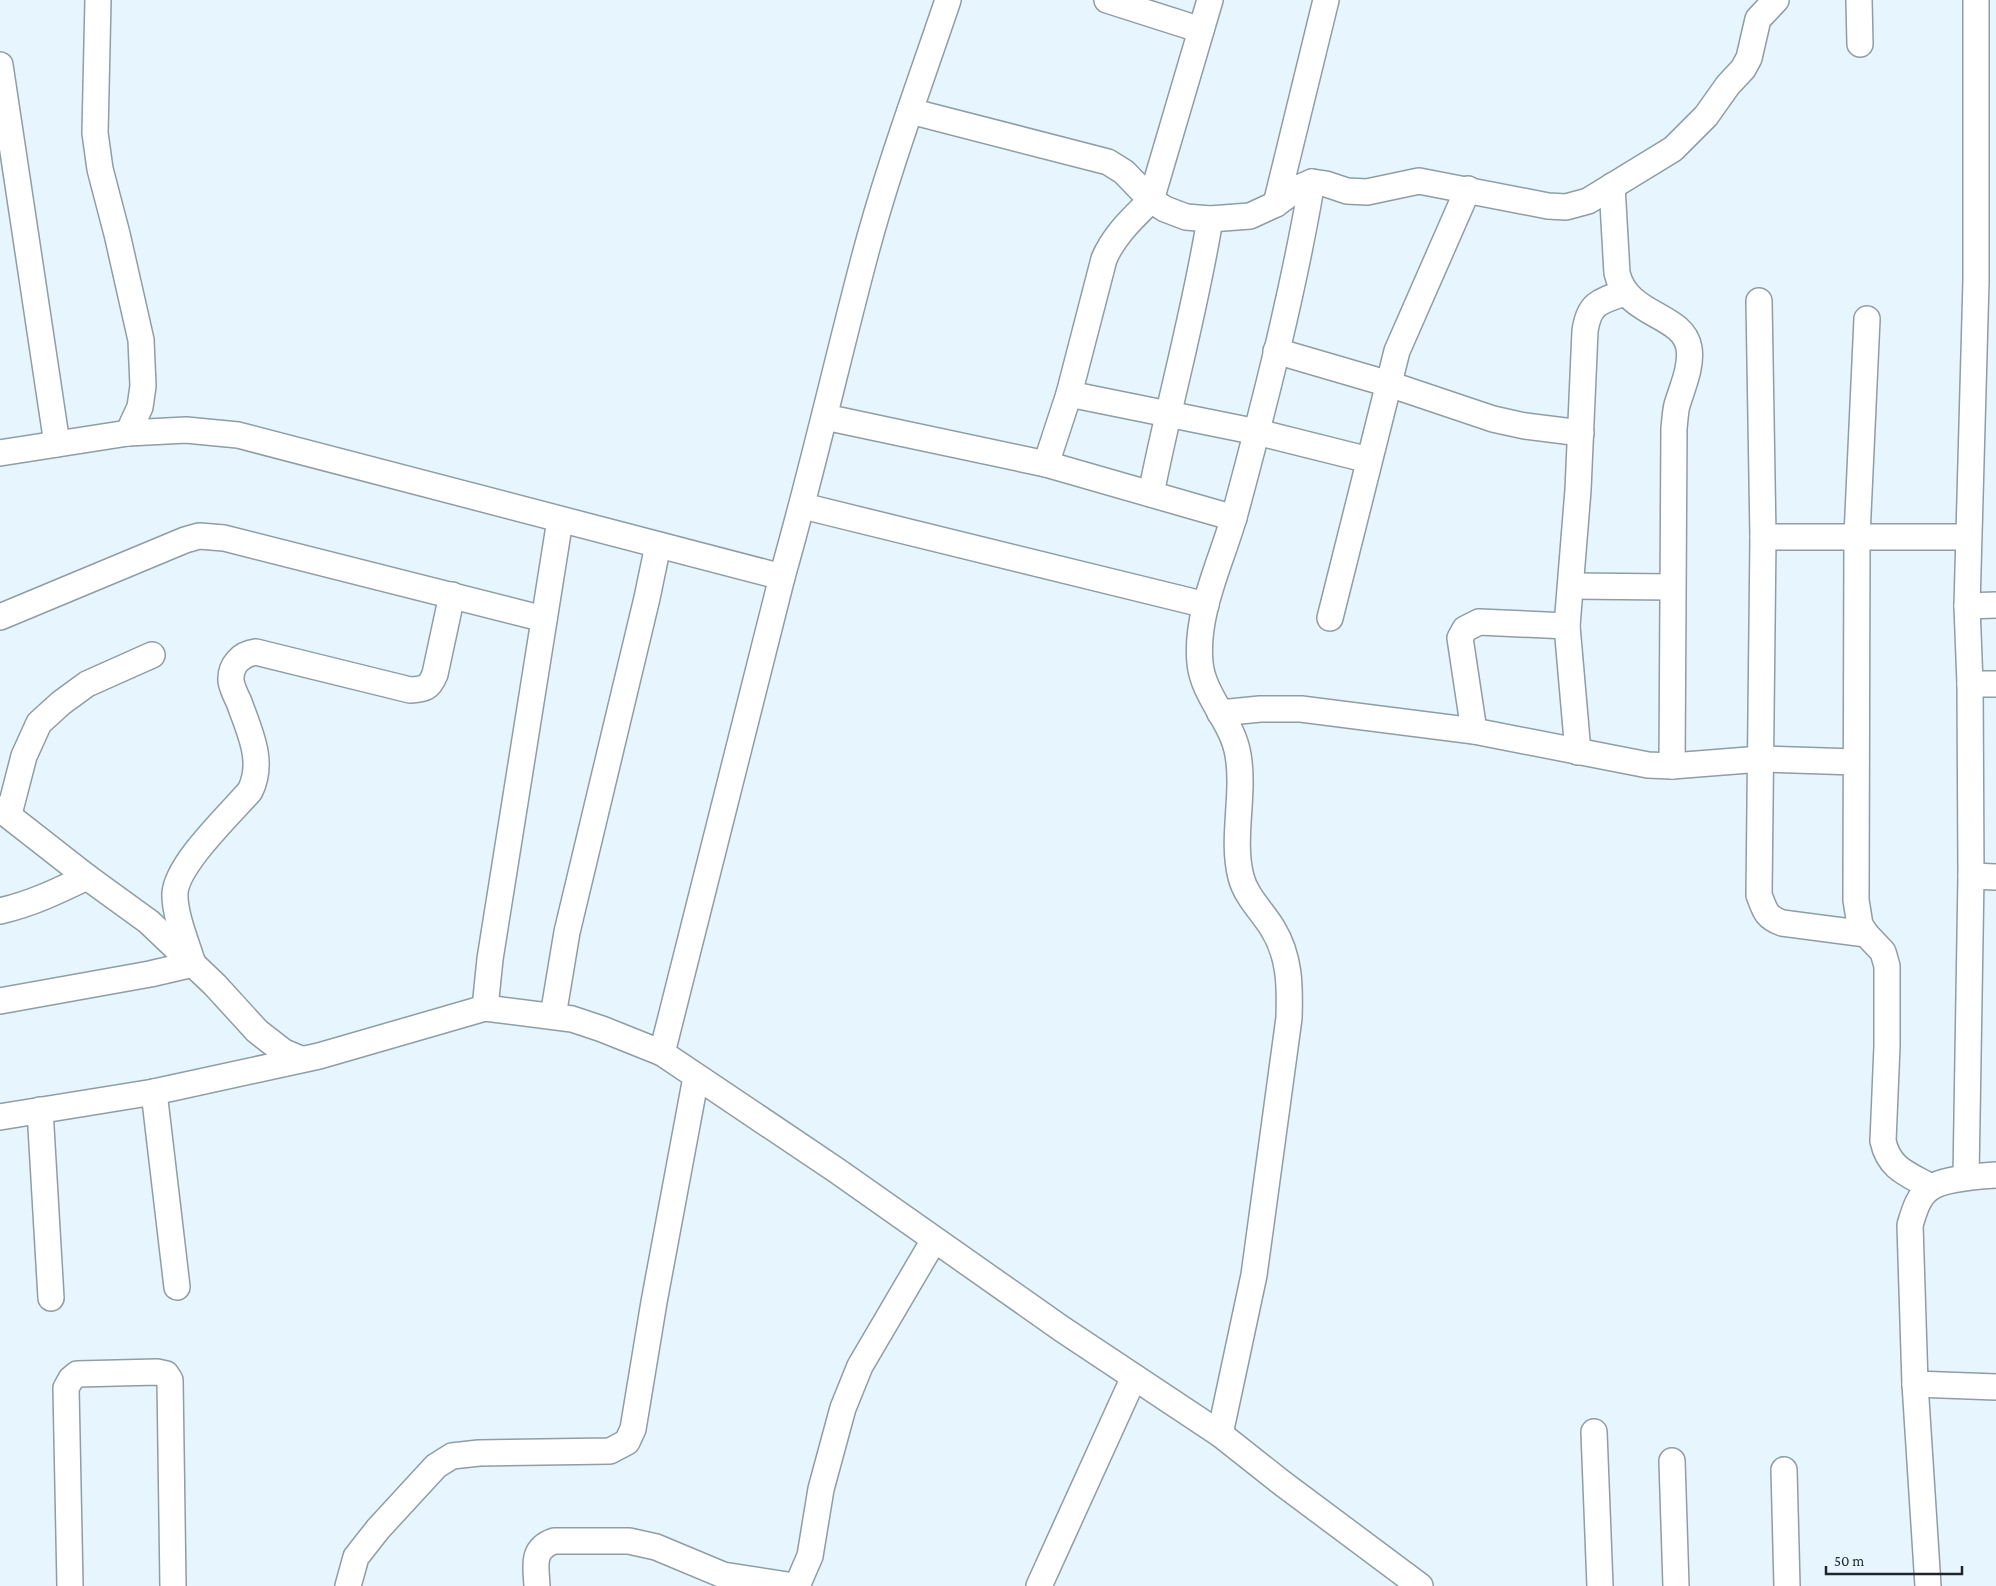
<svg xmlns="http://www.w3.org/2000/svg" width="1996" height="1586" font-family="'Crimson Pro',serif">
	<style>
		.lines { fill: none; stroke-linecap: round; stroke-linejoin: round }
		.minor-casing { stroke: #8f9da4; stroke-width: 28 }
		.minor { stroke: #fff; stroke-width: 25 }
	</style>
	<rect width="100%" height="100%" fill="#e7f6fe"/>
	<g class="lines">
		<defs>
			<g id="minor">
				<polyline points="98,0 95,133 100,169 117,234 141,340 143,386 140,407 128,433"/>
				<polyline points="1107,0 1201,30"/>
				<polyline points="1859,0 1860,44"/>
				<polyline points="0,65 57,444"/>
				<polyline points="910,111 1108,162 1124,172 1151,200 1165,209 1186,217 1210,219 1250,216 1276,204 1298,188 1312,182 1326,184 1347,191 1367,192 1419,181 1548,206 1566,207 1588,201 1673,149 1706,116 1728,85 1743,69 1749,58 1758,19 1776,0"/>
				<path d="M1612,186L1617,273C1627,317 1683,313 1689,348C1692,367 1682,388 1677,405C1675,413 1675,421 1674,428L1672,766"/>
				<polyline points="1276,204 1326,0"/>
				<path d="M1759,301L1763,537L1759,895C1765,911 1766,917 1782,923L1866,934"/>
				<path d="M1867,319L1857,536L1856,900L1860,925L1866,934L1883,952L1887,966V1046L1883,1141C1889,1169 1908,1174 1931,1187"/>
				<polyline points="1276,351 1389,384 1493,419 1525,426 1581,433"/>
				<polyline points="1069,394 1257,432 1369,460"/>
				<polyline points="825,417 1046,464 1234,518"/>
				<polyline points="0,453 128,433 186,430 238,435 782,577"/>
				<path d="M1046,464L1069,394L1104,259C1114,235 1133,218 1151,200L1210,0"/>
				<path d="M1151,494C1169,403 1195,312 1210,219"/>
				<polyline points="803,506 1206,605"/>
				<polyline points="1763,537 1968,537"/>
				<polyline points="1571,586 1672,587"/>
				<polyline points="1967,606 1996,605"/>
				<polyline points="0,617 185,540 199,536 224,538 544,619"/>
				<polyline points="1330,618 1397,351 1468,189"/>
				<polyline points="1970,684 1996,684"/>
				<polyline points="1220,713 1260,709 1301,709 1474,731 1648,765 1672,766 1761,759 1856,762"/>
				<polyline points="1474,731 1460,638 1465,629 1479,622 1567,626"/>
				<path d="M1578,752L1567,626L1578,490L1585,331C1589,303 1600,301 1625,293"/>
				<polyline points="0,809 87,877 149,922 215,985 257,1031 284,1052 301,1059"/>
				<polyline points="9,814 24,756 39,723 61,703 87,684 152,655"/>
				<polyline points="1971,876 1996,877"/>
				<path d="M0,911C31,904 58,891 87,877"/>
				<path d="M0,1001L150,974L193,964C187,944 174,914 175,893C177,864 230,814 250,791C265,761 249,731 239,702C236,696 232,688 231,681C230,665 241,654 256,652L410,690C424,689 429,689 435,674L452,595"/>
				<polyline points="485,1008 490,959 560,520"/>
				<polyline points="553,1016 567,932 647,598 658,545"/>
				<polyline points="662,1053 836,1170 1062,1329 1220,1434 1282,1483 1420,1586"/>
				<polyline points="154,1092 177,1287"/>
				<polyline points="40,1110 51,1298"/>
				<path d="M0,1117L154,1092L319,1056L485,1008L572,1019L602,1029L662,1053L782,577C812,472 836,365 864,259C887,171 919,86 948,0"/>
				<polyline points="1966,1177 1971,876 1970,684 1967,606 1976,281 1976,0"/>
				<polyline points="1915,1384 1996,1387"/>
				<polyline points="1594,1432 1600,1586"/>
				<path d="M1220,1434L1254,1275L1289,1018C1290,986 1290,957 1273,929C1263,912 1246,897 1241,877C1231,839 1245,794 1238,755C1233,722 1203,696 1200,663C1195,611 1223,559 1236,510C1265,402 1293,293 1312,182"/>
				<polyline points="1672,1461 1676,1586"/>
				<polyline points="1784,1470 1787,1586"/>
				<polyline points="70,1586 66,1388 71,1379 77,1374 157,1372 166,1374 170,1380 173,1586"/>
				<polyline points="348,1586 356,1557 378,1529 436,1466 452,1456 479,1453 610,1451 627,1442 633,1429 654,1302 696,1077"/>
				<path d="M537,1586C536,1566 531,1549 554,1541H629L656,1547L723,1575L794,1586"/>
				<polyline points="797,1586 810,1556 821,1489 843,1408 860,1366 934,1240"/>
				<polyline points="1039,1586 1134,1377"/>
				<path d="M1928,1586L1915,1384L1910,1225C1914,1212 1918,1196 1930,1188C1943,1179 1980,1176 1996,1175"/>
			</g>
		</defs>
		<use href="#minor" class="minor-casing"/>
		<use href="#minor" class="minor"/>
	</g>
	<path d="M1826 1566v8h136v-8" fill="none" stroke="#1f2528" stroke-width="2.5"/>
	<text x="1834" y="1566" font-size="15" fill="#1f2528" stroke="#e7f6fe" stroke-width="4" paint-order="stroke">50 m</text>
</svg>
